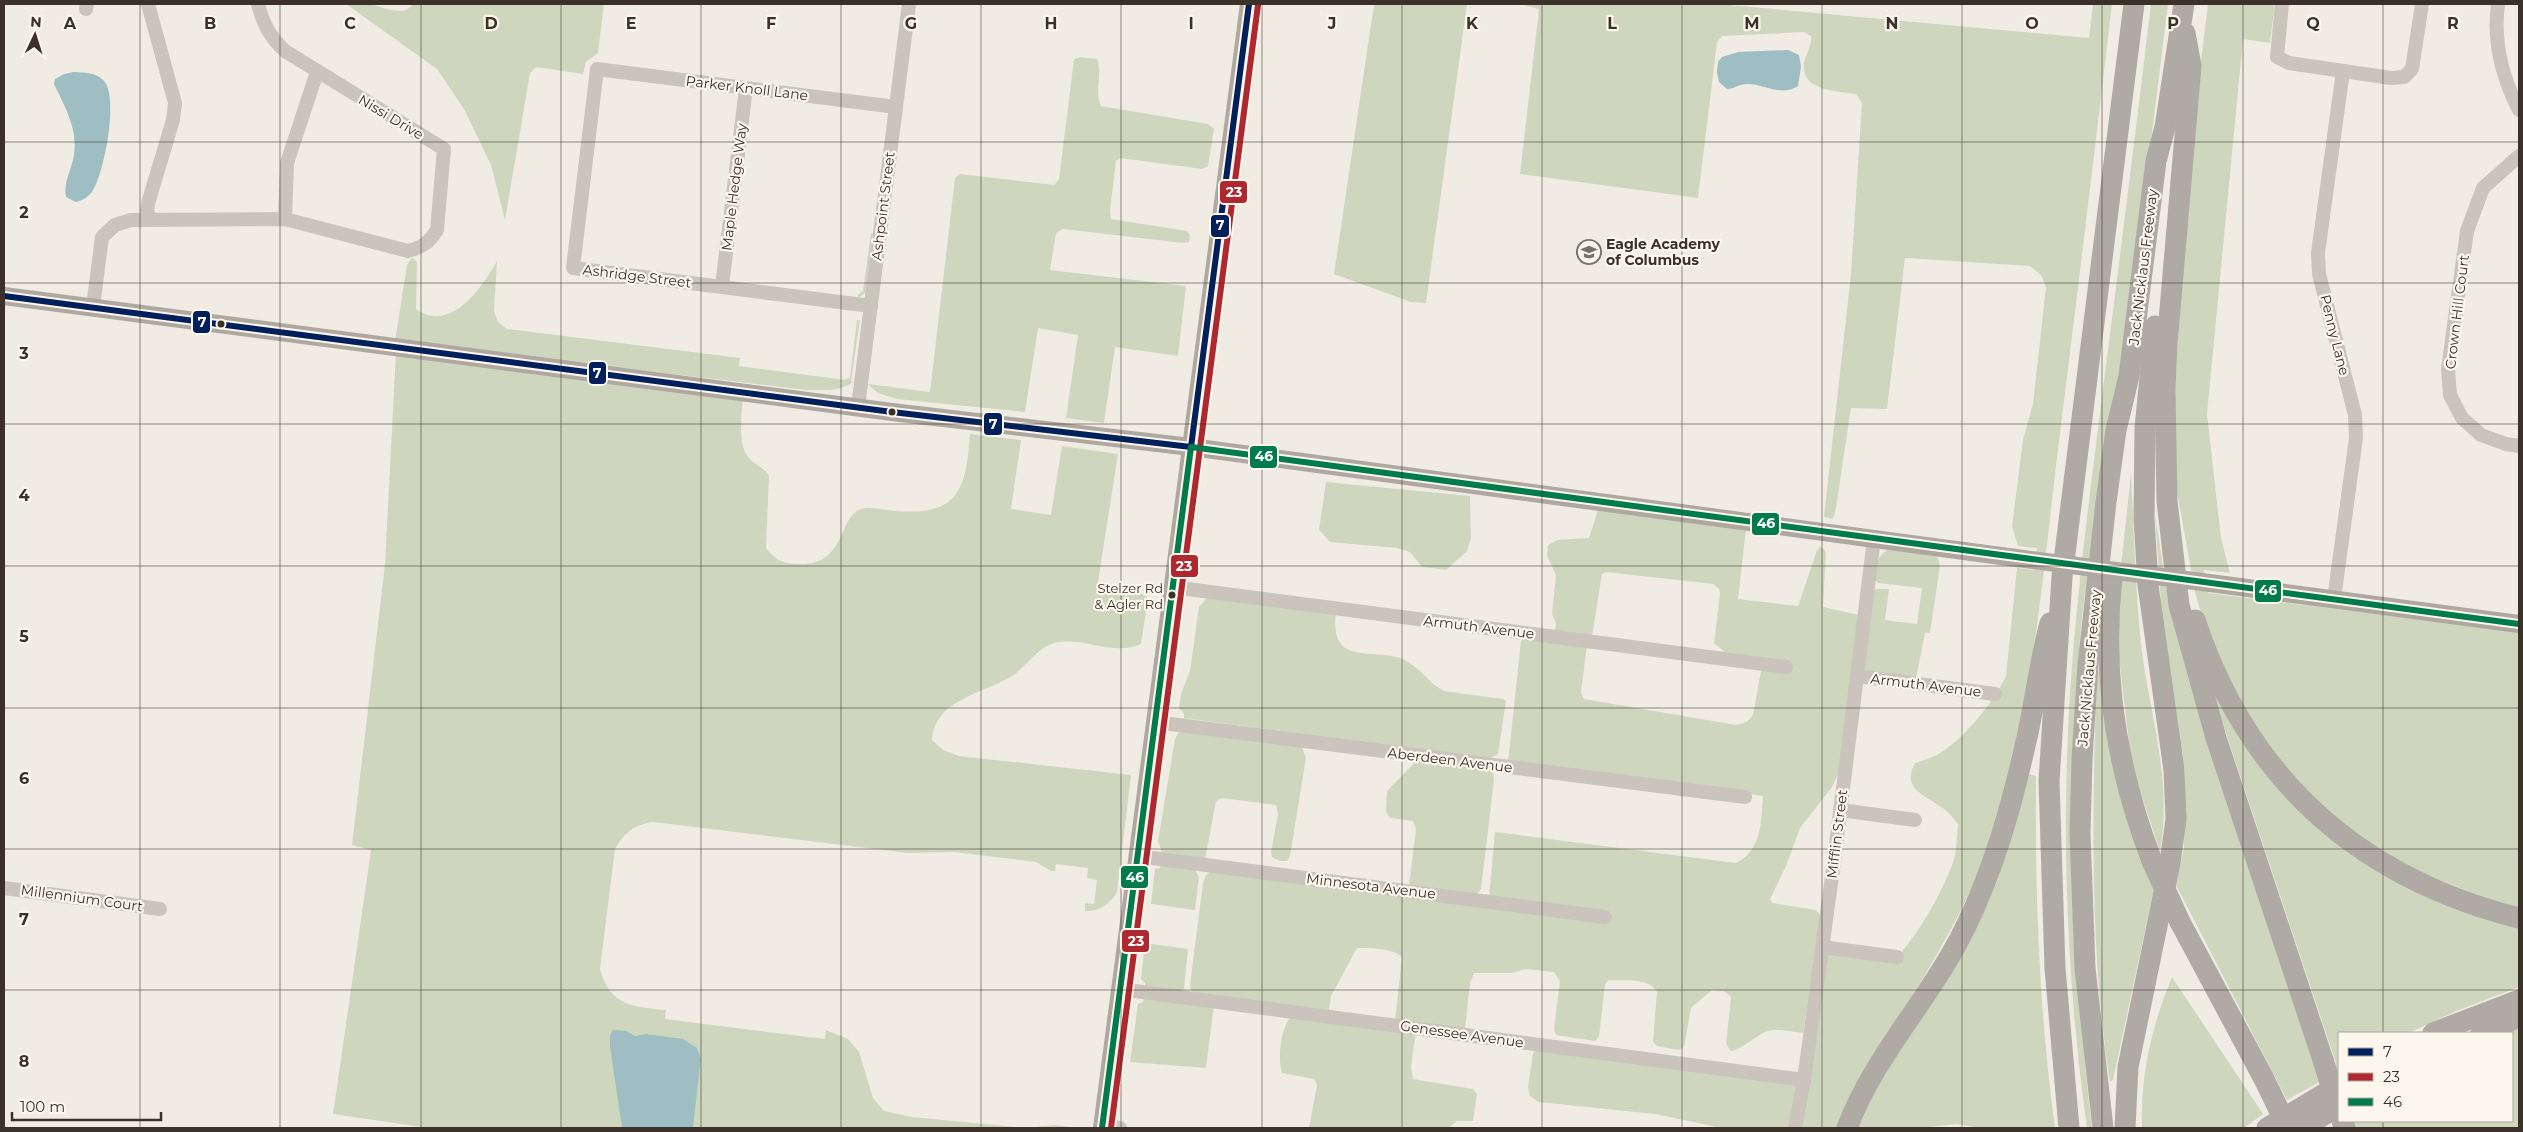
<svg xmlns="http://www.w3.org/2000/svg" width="2523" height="1132" font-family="Montserrat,sans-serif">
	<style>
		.green { fill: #ced7bd }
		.water { fill: #9ebec3 }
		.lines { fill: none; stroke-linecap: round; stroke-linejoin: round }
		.minor { stroke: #cac4bc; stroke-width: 14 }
		.major { stroke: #afa8a1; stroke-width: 18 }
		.highway { stroke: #afaaa3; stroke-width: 21 }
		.major-bridge { stroke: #afa8a1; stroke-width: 18 }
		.highway-bridge { stroke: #afaaa3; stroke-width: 21 }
		.bus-1-casing { stroke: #fcf6ec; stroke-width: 10 }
		.bus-2-casing { stroke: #fcf6ec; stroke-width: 10 }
		.bus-3-casing { stroke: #fcf6ec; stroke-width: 10 }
		.bus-1 { stroke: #00205b; stroke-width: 6 }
		.bus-2 { stroke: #af272f; stroke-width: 6 }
		.bus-3 { stroke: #007b4b; stroke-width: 6 }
		.grid { fill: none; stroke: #3b3129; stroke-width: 1; stroke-opacity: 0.55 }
		.bus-dot { fill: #3b3129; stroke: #fcf6ec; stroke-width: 2 }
		.labels { text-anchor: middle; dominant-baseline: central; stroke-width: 4.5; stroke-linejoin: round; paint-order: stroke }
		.bus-label { font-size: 13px; fill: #3b3129; stroke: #fcf6ec; text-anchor: end }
		.street-label { font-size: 14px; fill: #3b3129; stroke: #fcf6ec }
		.poi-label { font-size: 14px; font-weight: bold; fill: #3b3129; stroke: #fcf6ec; text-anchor: start }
		.grid-label { font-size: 16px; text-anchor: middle; font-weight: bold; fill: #3b3129; stroke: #fcf6ec; stroke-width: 4.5; stroke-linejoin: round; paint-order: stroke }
		.line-badge { stroke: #fcf6ec; stroke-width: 2 }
		.badge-label { font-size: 14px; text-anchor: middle; font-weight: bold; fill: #fff }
	</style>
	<rect width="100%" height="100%" fill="#f0ece4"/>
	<g class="green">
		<path d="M346,4C353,4 360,3 367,4C381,5 403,19 413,4H604L598,53L586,62L583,74L536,67L530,73L505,220L491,165L464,109L437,69Z"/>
		<polygon points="1374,4 1467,4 1426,303 1411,302 1334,274"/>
		<path d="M1519,4H1719L2089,38L2093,4H2112C2094,158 2075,312 2056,466C2042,586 2031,711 1995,827C1977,884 1947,940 1915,991C1886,1036 1856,1078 1836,1128H1801L1826,953L1893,961C1915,941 1948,884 1955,855C1957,845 1957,834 1958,824C1953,818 1948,811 1941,807C1924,794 1901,789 1915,763C1922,761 1930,758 1937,755C1962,741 1994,702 2006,676L2017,568L2034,570L2037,548L2018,546L2012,526L2023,440L2033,404L2046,287L2041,275L2030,266L1905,258L1887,409L1851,408L1836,508L1833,519L1824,517L1851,274L1862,103L1856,94C1837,91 1800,91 1804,63C1806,53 1812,46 1811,36L1804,32L1722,36L1717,42L1698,198L1520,174L1539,9Z"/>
		<path d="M2151,4H2168C2152,133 2136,263 2118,393C2106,480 2085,564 2079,651C2067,810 2073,970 2092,1128H2087C2067,984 2061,838 2070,692C2077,588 2091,485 2104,381C2120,256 2136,130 2151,4Z"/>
		<polygon points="2208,4 2275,4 2270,43 2243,39 2207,414 2221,538 2230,573 2204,570 2208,593 2519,632 2519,911 2399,864 2325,811 2280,764 2250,723 2205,627 2195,592 2172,464 2184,200"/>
		<path d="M1080,57L1097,59C1103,74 1094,91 1101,106L1208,124L1214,129L1208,166L1202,169L1120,158L1116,161L1110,211L1111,219L1187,231L1190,235L1189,242L1183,243L1063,229L1056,233L1050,270L1186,286L1178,356L1115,347L1104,423L1066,418L1078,335L1038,328L1025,412L897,399L878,393L868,384L930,392L955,178L960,174L1054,185L1059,179L1074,59Z"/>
		<polygon points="871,233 873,234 866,292 858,298 858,295 863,291"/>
		<path d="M412,258L417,262L416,309C450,334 482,288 497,261L494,311L498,322L507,329L740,358L739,366L845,380L850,377L857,320H860L851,381L853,382C839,392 824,390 807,390L395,341L407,265Z"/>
		<path d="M396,352L743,400C741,415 738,447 749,458C756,466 764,467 769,476L766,548C775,560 783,564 798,564C847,566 837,518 861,509C869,506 886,510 895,511C958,516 966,491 970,434L1021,440L1011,509L1051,515L1062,446L1118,454L1097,588L1140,593L1148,598L1141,644C1114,657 1083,636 1054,643C1037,648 1026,667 1012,676C983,694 935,699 932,740L943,750L959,756L1131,775L1117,892C1110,904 1099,912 1085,911V903L1094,904L1097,880L1087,878L1088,868L1056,864L1055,871H1051L1036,862L954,852L908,853L653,822C634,825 625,832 615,849L600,969C610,1006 633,1007 666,1010L665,1019L825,1039L826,1030L848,1039L859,1052L873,1098L884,1111L912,1117L1026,1128L1055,1125L1078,1128H693L701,1060L646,1034L635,1036L627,1031L610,1035L622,1128H428L333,1114L371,850L352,845L385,564Z"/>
		<path d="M2131,473C2134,530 2135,587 2141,644C2149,713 2173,780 2160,851L2132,767L2115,623Z"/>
		<polygon points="1326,482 1470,496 1471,538 1467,551 1446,570 1422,567 1410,552 1397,548 1330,542 1319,530"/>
		<path d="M1598,510L1746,529L1738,599L1798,606L1817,550L1820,547L1824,549L1826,553L1823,607L1859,615L1842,766L1832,787L1800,828L1786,866L1770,899L1772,903L1816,910L1821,916L1803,1033C1794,1032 1784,1030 1774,1030C1758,1031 1747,1048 1731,1051L1726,1044L1731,997L1724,991L1712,990L1691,1008L1684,1047L1678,1050L1657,1046L1653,1042L1657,992C1649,977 1625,981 1609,980L1605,984L1599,1037L1595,1041L1556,1035L1554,1029L1560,981L1554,972L1525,969L1512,973H1474L1470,983L1465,1029L1395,1021L1402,957C1393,948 1369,948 1357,948L1331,996L1329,1010L1198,995L1191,991L1190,985L1203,883L1206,875L1213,870L1489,898L1495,832L1736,863C1762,850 1761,822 1763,796L1508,762L1521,641L1527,636L1587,644L1581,693L1584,699L1736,725L1747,722L1753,715L1761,671L1766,668L1768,659L1725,652L1714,643L1720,594L1719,589L1713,584L1606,572L1602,574L1592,636L1555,631L1556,623L1552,614L1556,575L1547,556L1548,545L1557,540L1589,538Z"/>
		<polygon points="2155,513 2166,587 2319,1074 2336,1063 2212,691 2217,689 2325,827 2519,924 2519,987 2454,1012 2409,1033 2339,1033 2339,1071 2287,1100 2176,885 2184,848 2185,771 2164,647"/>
		<path d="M1890,549L1933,554L1938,558L1940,566L1930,633H1925L1916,678L1866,671L1864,665L1873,591L1877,589H1889L1885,620L1917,624L1922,588L1878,583L1874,578C1877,565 1877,554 1890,549Z"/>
		<path d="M1206,595L1336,612C1329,669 1373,646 1405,660C1420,668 1429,683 1444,691L1503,699L1506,701L1498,754L1488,759L1184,718V714L1179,708L1181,694L1190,671L1199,607L1206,599Z"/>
		<path d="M2100,670L2154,889L2113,1080L2110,1082C2090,954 2092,824 2096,695L2097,675Z"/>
		<polygon points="1181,728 1302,747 1306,758 1290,856 1287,861 1280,861 1272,857 1271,852 1278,814 1276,805 1222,798 1216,801 1205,859 1162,852 1158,841 1175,739"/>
		<polygon points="1418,759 1493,771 1494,780 1481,889 1477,894 1409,886 1416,829 1413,821 1390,818 1386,812 1387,791"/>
		<path d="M2028,774L2036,776C2035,893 2039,1011 2055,1128H1980L1956,1124L1921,1128H1855L1908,1034Z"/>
		<polygon points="1161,862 1194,868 1199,877 1195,910 1151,904 1155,869 1160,868"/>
		<polygon points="1145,943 1188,949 1184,989 1181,992 1145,987 1145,983 1141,979"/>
		<path d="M2172,977L2263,1114L2244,1128H2142C2140,1076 2152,1025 2172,977Z"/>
		<polygon points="1144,997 1214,1004 1206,1068 1130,1062 1138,1004 1143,1002"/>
		<path d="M1292,1015L1416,1031L1411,1067L1413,1079L1473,1089L1477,1094L1473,1121H1457L1448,1128H1309L1317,1085L1314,1079L1282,1073C1277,1057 1281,1027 1292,1015Z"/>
		<polygon points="2519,1026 2519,1128 2356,1128 2353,1121 2512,1121 2512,1033 2500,1033"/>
		<polygon points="1539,1048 1795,1084 1798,1090 1792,1128 1722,1128 1655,1114 1538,1102 1530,1096 1528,1087 1533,1053"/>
	</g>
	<g class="water">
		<path d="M1788,50L1799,55L1801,67L1798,86C1781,97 1765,84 1747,84C1739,84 1734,89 1727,89L1719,82L1717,72L1718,62L1722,57L1738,52Z"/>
		<path d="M74,72C84,73 96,72 103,80C120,95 104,175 92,192C87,198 83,200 76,202L66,197C63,182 72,169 74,155C78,129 65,107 54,84L55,79L64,74Z"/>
		<polygon points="613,1030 627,1031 635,1036 646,1034 683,1039 697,1048 701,1059 693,1128 622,1128 610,1046 610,1035"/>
	</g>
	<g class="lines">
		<g class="minor">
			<polyline points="148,4 175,103 173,120 149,200 147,210 150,220"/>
			<polyline points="2282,4 2277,57 2289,63 2391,78 2404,77 2412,69 2422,4"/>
			<path d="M2498,4C2493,41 2502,77 2519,110"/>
			<polyline points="86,9 87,4"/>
			<polyline points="2519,156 2483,188 2467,231 2448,369 2450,395 2462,418 2481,435 2506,444 2519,446"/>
			<polyline points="285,219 287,163 317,72"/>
			<polyline points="722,286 746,88"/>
			<polyline points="871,306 573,268 597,69 896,107"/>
			<path d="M93,307L102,237L115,225L131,220L285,219L408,251C422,247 429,243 437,230L444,149L285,51C270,37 263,24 258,4"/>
			<polyline points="858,407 909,4"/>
			<polyline points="1172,587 1786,667"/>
			<polyline points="2334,599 2356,438 2355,415 2319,274 2318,253 2343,71"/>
			<polyline points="1857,676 1995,694"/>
			<polyline points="1155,722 1745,797"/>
			<polyline points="1840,810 1915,820"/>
			<polyline points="1137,856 1605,917"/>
			<polyline points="4,888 160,909"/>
			<polyline points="1822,947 1897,957"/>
			<polyline points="1120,989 1804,1080"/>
			<polyline points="1102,1126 1120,1128"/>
			<polyline points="1795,1128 1804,1080 1833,869 1874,539"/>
		</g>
		<g class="major">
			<polyline points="4,296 892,412 1191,447 2001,556"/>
			<polyline points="2225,585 2519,624"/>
			<polyline points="1102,1128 1249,4"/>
		</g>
		<g class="highway">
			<polyline points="2185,33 2191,66 2167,344 2165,390 2167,501 2179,605 2216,738 2323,1060"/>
			<path d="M2112,578C2101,676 2117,770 2152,861"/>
			<path d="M2195,620C2248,779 2358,877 2519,918"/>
			<polyline points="2180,922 2263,1077"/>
			<polyline points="2433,1033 2519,1000"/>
			<polyline points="2481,1033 2519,1017"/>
			<polyline points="2342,1121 2345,1128"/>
			<path d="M1847,1128C1875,1054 1932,997 1966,926C1994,868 2011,808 2025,746C2035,705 2039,663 2050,623"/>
			<polyline points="2069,1128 2055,968 2049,781 2062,577 2134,4"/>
			<polyline points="2103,1128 2085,968 2080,833 2082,759 2088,665 2106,502 2116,430 2129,376 2156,161 2165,127 2184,4"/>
			<polyline points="2125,1128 2128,1067 2170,863 2176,819 2174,770 2148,585 2144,518 2145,428 2155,326"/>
			<polyline points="2267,1128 2339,1085"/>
			<polyline points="2302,1128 2339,1106"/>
		</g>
		<polyline class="major-bridge" points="2001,556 2225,585"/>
		<g class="highway-bridge">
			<polyline points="2152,861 2180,922"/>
			<polyline points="2323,1060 2339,1111"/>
			<polyline points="2263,1077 2288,1128"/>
		</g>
		<defs>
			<g id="bus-1">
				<polyline points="4,296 892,412 1191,447"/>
				<polyline points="1191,447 1249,4"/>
			</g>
			<polyline id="bus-2" points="1111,1128 1258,5"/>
			<polyline id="bus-3" points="1102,1128 1191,447 2519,624"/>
		</defs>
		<use href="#bus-1" class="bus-1-casing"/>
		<use href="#bus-2" class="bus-2-casing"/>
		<use href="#bus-3" class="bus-3-casing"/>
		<use href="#bus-1" class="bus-1"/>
		<use href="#bus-2" class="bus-2"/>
		<use href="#bus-3" class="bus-3"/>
	</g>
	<path class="grid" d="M140,4V1128M280,4V1128M421,4V1128M561,4V1128M701,4V1128M841,4V1128M981,4V1128M1121,4V1128M1262,4V1128M1402,4V1128M1542,4V1128M1682,4V1128M1822,4V1128M1962,4V1128M2102,4V1128M2243,4V1128M2383,4V1033M4,142H2519M4,283H2519M4,424H2519M4,566H2519M4,708H2519M4,849H2519M4,990H2519M2383,1121V1128"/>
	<defs>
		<symbol id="school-ring" viewBox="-11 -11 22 22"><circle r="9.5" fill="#fcf6ec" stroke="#7a726a" stroke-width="1.5"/><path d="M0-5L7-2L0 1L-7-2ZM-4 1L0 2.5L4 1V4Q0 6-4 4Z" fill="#7a726a"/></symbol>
	</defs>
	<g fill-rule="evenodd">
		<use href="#school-ring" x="1575" y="238" width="28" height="28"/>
	</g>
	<g class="bus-dot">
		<circle cx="221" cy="324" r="4.5"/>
		<circle cx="892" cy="412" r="4.5"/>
		<circle cx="1172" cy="595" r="4.5"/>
	</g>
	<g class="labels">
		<g class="bus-label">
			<text x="1163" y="588">Stelzer Rd<tspan x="1163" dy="16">&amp; Agler Rd</tspan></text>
		</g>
		<g class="street-label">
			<text transform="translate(747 88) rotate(7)">Parker Knoll Lane</text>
			<text transform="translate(391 117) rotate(31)">Nissi Drive</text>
			<text transform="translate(734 187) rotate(-83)">Maple Hedge Way</text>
			<text transform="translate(883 206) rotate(-83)">Ashpoint Street</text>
			<text transform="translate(2143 267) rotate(-83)">Jack Nicklaus Freeway</text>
			<text transform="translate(637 276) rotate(7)">Ashridge Street</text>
			<text transform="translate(2457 312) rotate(-83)">Crown Hill Court</text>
			<text transform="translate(2335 335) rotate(76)">Penny Lane</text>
			<text transform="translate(1479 627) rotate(7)">Armuth Avenue</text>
			<text transform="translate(2089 668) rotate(-85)">Jack Nicklaus Freeway</text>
			<text transform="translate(1926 685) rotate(7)">Armuth Avenue</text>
			<text transform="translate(1450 760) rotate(7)">Aberdeen Avenue</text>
			<text transform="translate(1837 834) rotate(-83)">Mifflin Street</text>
			<text transform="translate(1371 886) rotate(7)">Minnesota Avenue</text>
			<text transform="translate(82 898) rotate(8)">Millennium Court</text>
			<text transform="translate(1462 1034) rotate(8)">Genessee Avenue</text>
		</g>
		<g class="poi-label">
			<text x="1606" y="244">Eagle Academy<tspan x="1606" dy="16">of Columbus</tspan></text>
		</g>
	</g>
	<g class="grid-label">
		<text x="70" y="29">A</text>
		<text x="210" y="29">B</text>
		<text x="350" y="29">C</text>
		<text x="491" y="29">D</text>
		<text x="631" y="29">E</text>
		<text x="771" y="29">F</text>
		<text x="911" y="29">G</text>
		<text x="1051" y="29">H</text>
		<text x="1191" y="29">I</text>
		<text x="1332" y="29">J</text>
		<text x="1472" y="29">K</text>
		<text x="1612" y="29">L</text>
		<text x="1752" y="29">M</text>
		<text x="1892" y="29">N</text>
		<text x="2032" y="29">O</text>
		<text x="2173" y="29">P</text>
		<text x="2313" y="29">Q</text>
		<text x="2453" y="29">R</text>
		<text x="24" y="218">2</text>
		<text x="24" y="359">3</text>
		<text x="24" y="501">4</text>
		<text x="24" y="642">5</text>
		<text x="24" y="784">6</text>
		<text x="24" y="925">7</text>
		<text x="24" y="1067">8</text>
	</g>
	<g class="line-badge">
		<rect x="1219" y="180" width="29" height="24" rx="5" fill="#af272f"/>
		<rect x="1210" y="214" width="20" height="24" rx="5" fill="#00205b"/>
		<rect x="192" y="310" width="19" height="24" rx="5" fill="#00205b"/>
		<rect x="588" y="361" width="19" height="24" rx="5" fill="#00205b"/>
		<rect x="983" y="412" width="20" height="24" rx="5" fill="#00205b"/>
		<rect x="1249" y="445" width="29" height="24" rx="5" fill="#007b4b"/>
		<rect x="1751" y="512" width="29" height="24" rx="5" fill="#007b4b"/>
		<rect x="1170" y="554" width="29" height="24" rx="5" fill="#af272f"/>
		<rect x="2254" y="579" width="28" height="24" rx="5" fill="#007b4b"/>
		<rect x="1120" y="865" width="29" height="24" rx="5" fill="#007b4b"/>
		<rect x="1121" y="929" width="29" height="24" rx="5" fill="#af272f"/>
	</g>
	<g class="badge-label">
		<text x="1234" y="197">23</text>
		<text x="1220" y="230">7</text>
		<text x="202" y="327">7</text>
		<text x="597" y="378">7</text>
		<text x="993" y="429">7</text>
		<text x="1264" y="461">46</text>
		<text x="1766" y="528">46</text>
		<text x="1184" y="571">23</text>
		<text x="2268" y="595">46</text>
		<text x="1135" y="882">46</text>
		<text x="1136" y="946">23</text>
	</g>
	<rect width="2523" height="1132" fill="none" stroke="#3b3129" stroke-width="10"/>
	<rect x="2338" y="1032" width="175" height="90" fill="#fcf6ec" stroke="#afa79e"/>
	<rect x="2348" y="1048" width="25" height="8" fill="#00205b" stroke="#afa79e"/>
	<text x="2383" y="1057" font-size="15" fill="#3b3129">7</text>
	<rect x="2348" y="1073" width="25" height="8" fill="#af272f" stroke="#afa79e"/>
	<text x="2383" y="1082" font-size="15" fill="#3b3129">23</text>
	<rect x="2348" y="1098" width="25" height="8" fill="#007b4b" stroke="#afa79e"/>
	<text x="2383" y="1107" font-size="15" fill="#3b3129">46</text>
	<g transform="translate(35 35) rotate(4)" stroke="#fcf6ec" stroke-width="4" paint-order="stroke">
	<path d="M0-4L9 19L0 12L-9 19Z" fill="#3b3129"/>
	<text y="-8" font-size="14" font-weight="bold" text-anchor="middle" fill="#3b3129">N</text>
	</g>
	<path d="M12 1112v8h149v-8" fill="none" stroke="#3b3129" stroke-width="2.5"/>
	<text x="20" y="1112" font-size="15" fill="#3b3129" stroke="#fcf6ec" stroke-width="4" paint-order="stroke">100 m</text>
</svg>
